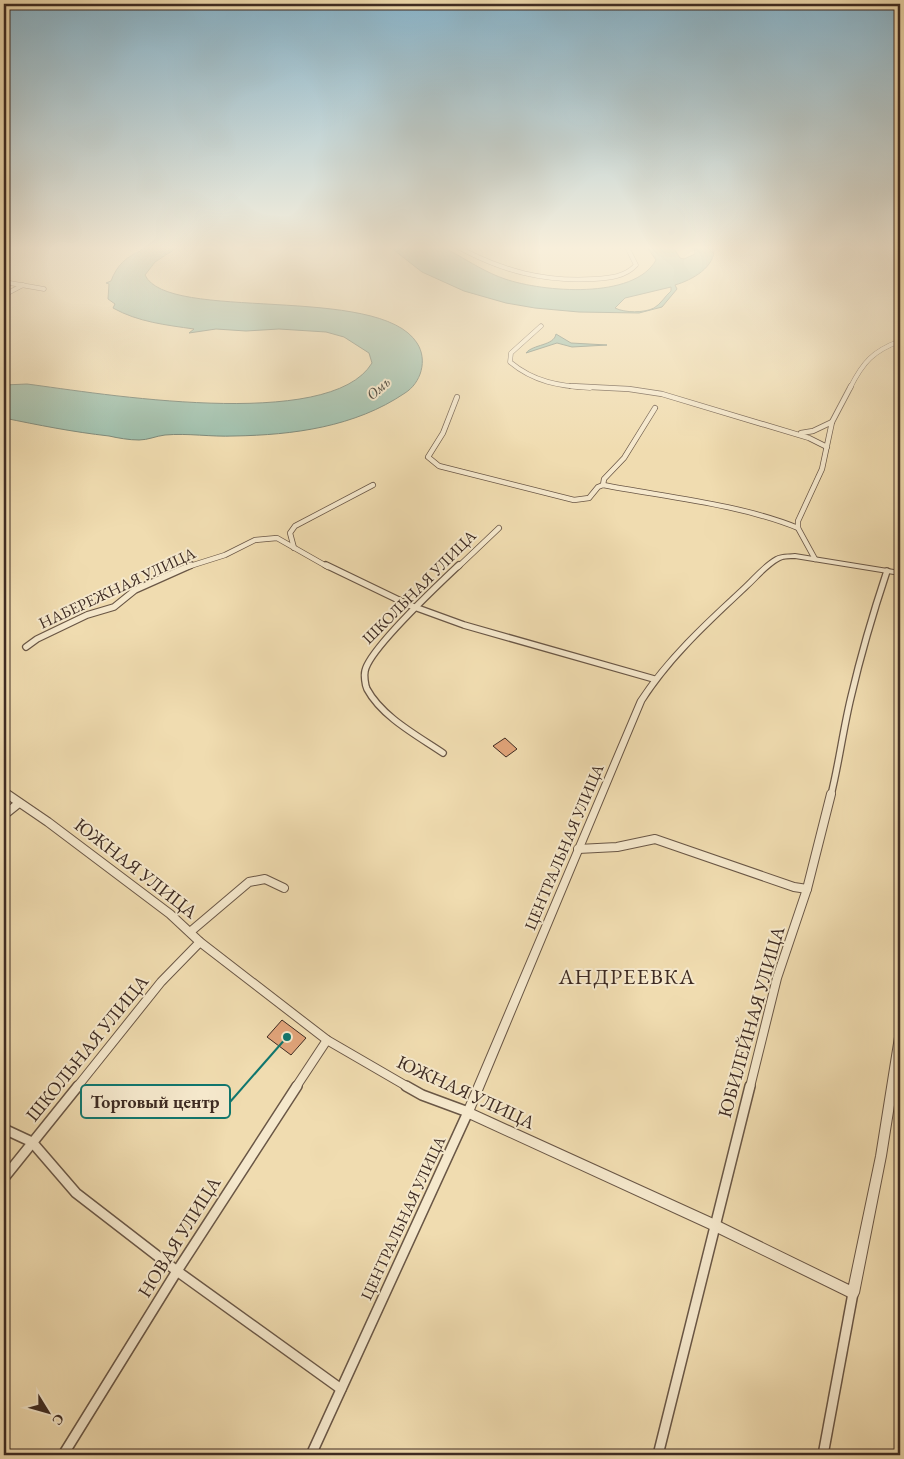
<svg xmlns="http://www.w3.org/2000/svg" width="904" height="1459" font-family="'EB Garamond',serif">
	<style>
		.water { fill: #9abca9; stroke: #758273; fill-rule: evenodd }
		.building { fill: #e1a47a; stroke: #3e2b22 }
		.lines { fill: none; stroke-linecap: round; stroke-linejoin: round }
		.minor-far4-casing { stroke: #6a5746; stroke-width: 5 }
		.minor-far3-casing { stroke: #6a5746; stroke-width: 6 }
		.minor-far2-casing { stroke: #6a5746; stroke-width: 8 }
		.minor-far1-casing { stroke: #6a5746; stroke-width: 10 }
		.minor-casing { stroke: #6a5746; stroke-width: 12 }
		.tertiary-casing { stroke: #6a5746; stroke-width: 2 }
		.minor-far4 { stroke: #f5e8cc; stroke-width: 4 }
		.minor-far3 { stroke: #f5e8cc; stroke-width: 4.5 }
		.minor-far2 { stroke: #f5e8cc; stroke-width: 5.5 }
		.minor-far1 { stroke: #f5e8cc; stroke-width: 8 }
		.minor { stroke: #f5e8cc; stroke-width: 9 }
		.tertiary { fill: #f5e8cc; fill-rule: evenodd }
		.labels { text-anchor: middle; dominant-baseline: central; stroke-width: 4; stroke-linejoin: round; paint-order: stroke }
		.far-water-label { font-size: 15px; font-style: italic; fill: #554f44; stroke: #f5e8cc }
		.street-label { font-size: 16px; fill: #3e2b22; stroke: #f5e8cc }
		.near-street-label { font-size: 19px; fill: #3e2b22; stroke: #f5e8cc }
		.near-quarter-label { font-size: 22px; letter-spacing: 1px; fill: #3e2b22; stroke: #f5e8cc }
		.leader { fill: none; stroke: #0f766e; stroke-width: 2 }
		.callout-dot { fill: #0f766e; stroke: #f5e8cc; stroke-width: 2 }
		.callout { fill: #f5e8cc; stroke: #0f766e; stroke-width: 2 }
		.callout-label { font-size: 18px; text-anchor: middle; font-weight: bold; fill: #3e2b22 }
	</style>
	<rect width="100%" height="100%" fill="#f0dcb0"/>
	<filter id="stains"><feTurbulence type="fractalNoise" baseFrequency=".004" numOctaves="4"/><feColorMatrix values="0 0 0 0 .2 0 0 0 0 .09 0 0 0 0 .02 0 0 0 .5 -.17"/></filter>
	<radialGradient id="worn" r=".72"><stop offset=".6" stop-color="#630" stop-opacity="0"/><stop offset="1" stop-color="#630" stop-opacity=".3"/></radialGradient>
	<g class="water">
		<path d="M143,247H178L155,262L145,275C167,323 379,283 417,343C428,360 421,383 405,393C355,427 293,435 234,436C211,437 188,433 165,435C156,436 148,440 139,440C129,440 118,438 109,436C73,432 38,425 4,418V385L27,384C97,393 330,433 372,363L369,353L344,337L326,332L279,329L246,331L216,329L189,333L194,329C166,325 138,322 113,308L115,304L108,299L109,284L106,283L111,281C117,265 126,257 142,250Z"/>
		<path d="M390,247C406,247 425,244 440,247C445,247 450,251 454,253C470,262 487,273 505,279C543,292 634,300 656,260L647,247H673L680,258L684,259L695,254L694,247H714C716,267 692,280 675,285L677,289L662,307L639,313L579,312L535,308L506,303L464,291L422,272ZM671,287V291C665,296 661,304 654,308C644,313 625,313 615,308L625,298Z"/>
		<path d="M556,334L571,343L607,345L572,347L557,343L526,353C533,344 554,346 556,334Z"/>
	</g>
	<g class="building">
		<polygon points="505,738 517,749 506,757 493,746"/>
		<polygon points="282,1020 306,1038 291,1055 267,1037"/>
	</g>
	<g class="lines">
		<defs>
			<g id="minor-far4">
				<path d="M458,247C502,271 544,282 594,279C609,278 625,277 636,265L627,247"/>
				<polyline points="4,282 44,289"/>
				<polyline points="4,295 23,285"/>
				<path d="M541,326L511,353L510,362C534,382 559,386 590,388"/>
				<path d="M850,388C863,362 873,351 900,341"/>
			</g>
			<g id="minor-far3">
				<polyline points="571,386 629,389 662,394 809,438 827,447"/>
				<path d="M457,397L443,433L428,457L439,466L574,500L589,498L598,487L603,485C666,497 739,504 798,528"/>
				<polyline points="801,433 813,431 832,422"/>
				<polyline points="603,485 604,479 624,458 655,408"/>
				<polyline points="294,548 290,533 295,526 373,485"/>
				<polyline points="815,559 798,528 798,521 822,469 832,422 851,386"/>
				<polyline points="187,567 225,555 255,540 277,538 328,567"/>
				<polyline points="458,567 499,528"/>
			</g>
			<g id="minor-far2">
				<polyline points="326,565 409,605 464,625 654,679"/>
				<polyline points="26,647 37,639 87,615 114,607 135,590 191,565"/>
				<path d="M443,753C418,736 382,717 367,689C365,685 364,675 365,671C369,649 440,583 459,565"/>
				<polyline points="4,792 9,795"/>
				<path d="M831,795C839,763 843,730 851,697C861,654 873,613 887,571"/>
			</g>
			<g id="minor-far1">
				<polyline points="7,794 48,822 170,914 200,942 327,1040 408,1087"/>
				<polyline points="4,815 19,803"/>
				<polyline points="578,849 617,847 655,839 794,887 807,889"/>
				<polyline points="190,932 249,882 265,879 284,888"/>
				<polyline points="77,1087 161,982 200,942"/>
				<polyline points="296,1087 327,1040"/>
				<polyline points="750,1087 777,978 807,889 831,794"/>
			</g>
			<g id="minor">
				<polyline points="4,1129 32,1142 76,1193 177,1271 341,1389"/>
				<polyline points="4,1178 78,1086"/>
				<polyline points="63,1455 177,1271 297,1086"/>
				<polyline points="311,1455 468,1112 422,1095 406,1086"/>
				<polyline points="658,1455 750,1086"/>
				<polyline points="823,1455 853,1293"/>
			</g>
			<path id="tertiary" d="M795,554L900,571V575L795,558C790,558 784,558 780,560C768,566 758,579 748,588C710,624 672,658 644,702L474,1110L718,1221L849,1285L876,1156L895,1037L897,1034L900,1032V1067L886,1156L859,1293L857,1297L853,1299L710,1229L464,1116L463,1112L638,700C667,656 703,623 742,587C752,578 763,564 776,557C781,554 789,555 795,554Z"/>
		</defs>
		<use href="#minor-far4" class="minor-far4-casing"/>
		<use href="#minor-far3" class="minor-far3-casing"/>
		<use href="#minor-far2" class="minor-far2-casing"/>
		<use href="#minor-far1" class="minor-far1-casing"/>
		<use href="#minor" class="minor-casing"/>
		<use href="#tertiary" class="tertiary-casing"/>
		<use href="#minor-far4" class="minor-far4"/>
		<use href="#minor-far3" class="minor-far3"/>
		<use href="#minor-far2" class="minor-far2"/>
		<use href="#minor-far1" class="minor-far1"/>
		<use href="#minor" class="minor"/>
		<use href="#tertiary" class="tertiary"/>
	</g>
	<linearGradient id="sky" x2="0" y2="1"><stop stop-color="#89b7cf"/><stop offset="0.55" stop-color="#f8efdb"/><stop offset="1" stop-color="#f8efdb" stop-opacity="0"/></linearGradient>
	<rect width="904" height="451" fill="url(#sky)"/>
	<g class="labels">
		<g class="far-water-label">
			<text transform="translate(378 388) rotate(-42)">Омь</text>
		</g>
		<g class="street-label">
			<text transform="translate(419 587) rotate(-45)">ШКОЛЬНАЯ УЛИЦА</text>
			<text transform="translate(117 588) rotate(-25)">НАБЕРЕЖНАЯ УЛИЦА</text>
			<text transform="translate(564 847) rotate(-67)">ЦЕНТРАЛЬНАЯ УЛИЦА</text>
			<text transform="translate(403 1218) rotate(-65)">ЦЕНТРАЛЬНАЯ УЛИЦА</text>
		</g>
		<g class="near-street-label">
			<text transform="translate(136 868) rotate(38)">ЮЖНАЯ УЛИЦА</text>
			<text transform="translate(751 1022) rotate(-74)">ЮБИЛЕЙНАЯ УЛИЦА</text>
			<text transform="translate(87 1048) rotate(-51)">ШКОЛЬНАЯ УЛИЦА</text>
			<text transform="translate(466 1092) rotate(25)">ЮЖНАЯ УЛИЦА</text>
			<text transform="translate(179 1237) rotate(-58)">НОВАЯ УЛИЦА</text>
		</g>
		<g class="near-quarter-label">
			<text x="627" y="976">АНДРЕЕВКА</text>
		</g>
	</g>
	<path class="leader" d="M287 1037L230 1102"/>
	<circle class="callout-dot" cx="287" cy="1037" r="5"/>
	<rect class="callout" x="81" y="1085" width="149" height="33" rx="5"/>
	<g class="callout-label">
		<text x="155" y="1108">Торговый центр</text>
	</g>
	<rect width="904" height="1459" fill="none" stroke="#f0dcb0" stroke-width="20"/>
	<rect x="5" y="5" width="894" height="1449" fill="none" stroke="#3e2b22" stroke-width="2.5"/>
	<rect x="10" y="10" width="884" height="1439" fill="none" stroke="#3e2b22"/>
	<g transform="translate(48 1412) rotate(127)" stroke="#f5e8cc" stroke-width="4" paint-order="stroke">
	<path d="M0-4L9 19L0 12L-9 19Z" fill="#3e2b22"/>
	<text y="-8" font-size="14" font-weight="bold" text-anchor="middle" fill="#3e2b22">С</text>
	</g>
	<rect width="100%" height="100%" filter="url(#stains)"/>
	<rect width="100%" height="100%" fill="url(#worn)"/>
</svg>
